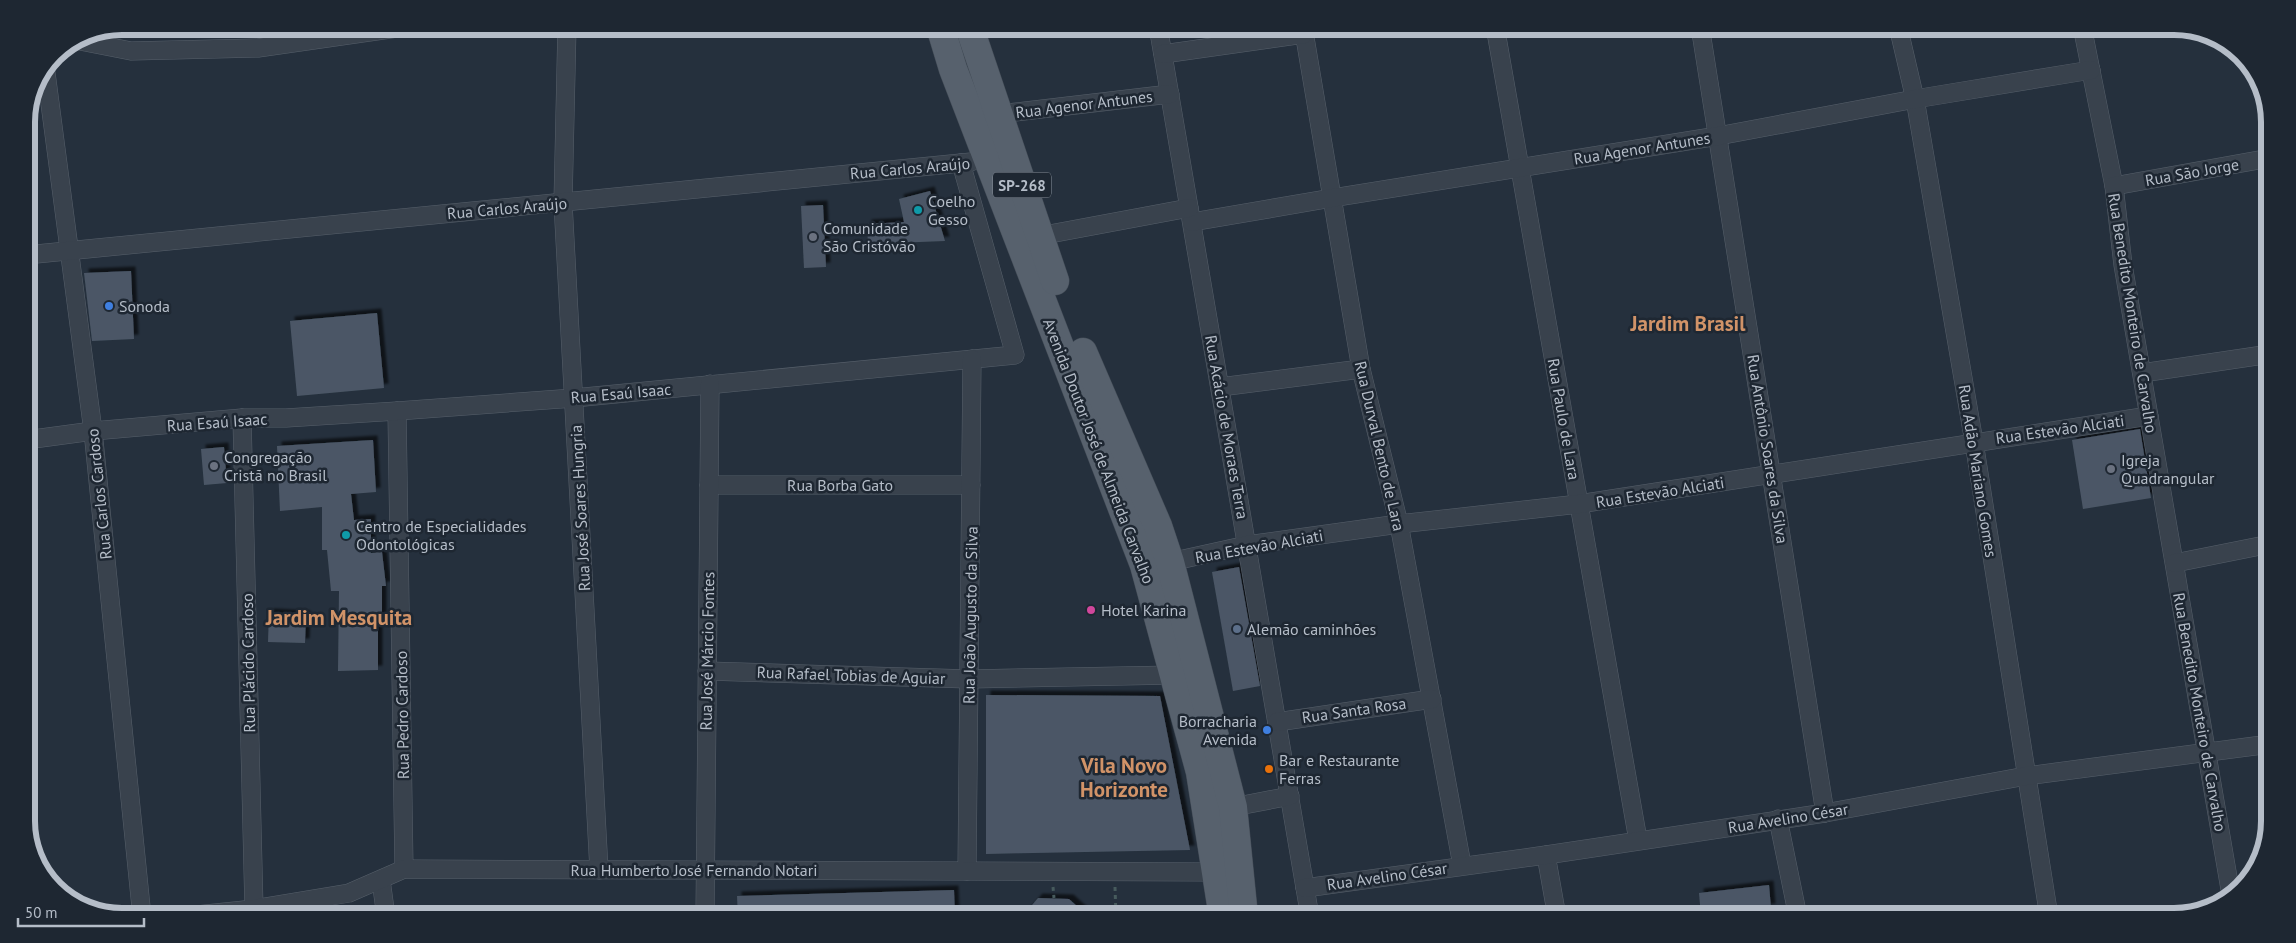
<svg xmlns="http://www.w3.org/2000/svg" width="2296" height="943" font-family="'PT Sans',sans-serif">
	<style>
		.building { fill: #4b5766; filter: url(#shadow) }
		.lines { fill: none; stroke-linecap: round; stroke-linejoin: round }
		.street-casing { stroke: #57606b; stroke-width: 19 }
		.primary-casing { stroke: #424b56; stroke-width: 29 }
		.path { stroke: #475b5d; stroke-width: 3; stroke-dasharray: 4 4; stroke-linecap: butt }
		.street { stroke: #39424d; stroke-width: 18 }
		.primary { stroke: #57616d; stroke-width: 28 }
		.culture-dot { fill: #0f9aa8; stroke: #1e2732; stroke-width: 2 }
		.worship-dot { fill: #6b7280; stroke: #1e2732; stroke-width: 2 }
		.shop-dot { fill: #3f7fe0; stroke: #1e2732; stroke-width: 2 }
		.hotel-dot { fill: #d1479c; stroke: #1e2732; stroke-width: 2 }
		.service-dot { fill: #5c6f8a; stroke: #1e2732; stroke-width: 2 }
		.food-dot { fill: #e8710a; stroke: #1e2732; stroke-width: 2 }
		.labels { text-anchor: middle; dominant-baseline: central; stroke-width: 5; stroke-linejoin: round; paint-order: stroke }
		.shield { fill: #1e2732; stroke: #88909b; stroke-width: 1 }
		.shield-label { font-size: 15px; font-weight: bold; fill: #b5bdc8 }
		.street-label { font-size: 16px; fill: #b5bdc8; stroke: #1e2732 }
		.poi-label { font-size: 16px; fill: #b5bdc8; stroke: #1e2732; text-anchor: start }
		.district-label { font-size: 21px; font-weight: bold; fill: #d19368; stroke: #1e2732 }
		.rim { fill: none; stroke: #b5bdc8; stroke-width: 6 }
	</style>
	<defs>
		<filter id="shadow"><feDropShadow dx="4.5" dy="-4.5" stdDeviation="1" flood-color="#0009"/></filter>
	</defs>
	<rect width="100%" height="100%" fill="#25303d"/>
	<g class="building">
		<polygon points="930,191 945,241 868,244 867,224 904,222 899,199"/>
		<polygon points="823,205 826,267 804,268 801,206"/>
		<polygon points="131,271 134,339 92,341 84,273"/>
		<polygon points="377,313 384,388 297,396 290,321"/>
		<polygon points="2140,429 2151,498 2083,509 2072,440"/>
		<polygon points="373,440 376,492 351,494 354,520 371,519 371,553 382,552 386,586 382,586 382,624 378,624 378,670 338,671 339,591 331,591 327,550 322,550 322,507 280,511 277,446"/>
		<polygon points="224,447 227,483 204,485 201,449"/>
		<polygon points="1239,567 1260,686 1233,691 1212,572"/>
		<polygon points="269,613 306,615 305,643 268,642"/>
		<polygon points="986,695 1160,696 1190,850 986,854"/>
		<polygon points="1769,885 1771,908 1701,916 1699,893"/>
		<polygon points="954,890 955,917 738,917 737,896"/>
		<polygon points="1038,898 1069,899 1089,917 1022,917"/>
	</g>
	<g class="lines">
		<defs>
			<g id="street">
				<polyline points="567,26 563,203 599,870"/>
				<polyline points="1158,26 1310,917"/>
				<polyline points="1303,26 1361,369 1399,524 1462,865"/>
				<polyline points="1495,26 1638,840"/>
				<polyline points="1700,26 1825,813"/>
				<polyline points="1898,26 1915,99 1974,442 2049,917"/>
				<polyline points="2082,26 2114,186 2123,265 2231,895"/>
				<polyline points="75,40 131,51 258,48 411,26"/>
				<polyline points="1163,54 1304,34"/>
				<polyline points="46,73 93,431 142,917"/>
				<polyline points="999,114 1170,94"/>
				<polyline points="2114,186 2270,158"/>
				<polyline points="1192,222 1332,198 1718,136 1915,99 2091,70"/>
				<polyline points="1039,236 1189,208"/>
				<polyline points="26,255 971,162"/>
				<polyline points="2142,373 2270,354"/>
				<polyline points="1220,387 1361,369"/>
				<polyline points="397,411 404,869"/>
				<polyline points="242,418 254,909"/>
				<polyline points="26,440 93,431 242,418 286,418 397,411 574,398 1015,355 961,163"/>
				<polyline points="709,485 971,485"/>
				<polyline points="1170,562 1247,545 1399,524 1579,504 2149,416"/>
				<polyline points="2175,563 2270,544"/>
				<polyline points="707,671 969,679 1174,675"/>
				<polyline points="1277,722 1432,699"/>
				<polyline points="1233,807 1290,796"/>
				<polyline points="1778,819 1798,917"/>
				<polyline points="1546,855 1557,917"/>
				<polyline points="967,871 972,359"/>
				<polyline points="381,880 386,917"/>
				<polyline points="1305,888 1546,855 1825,813 2026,776 2270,744"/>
				<polyline points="177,917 254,909 349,893 404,869 1217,872"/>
				<polyline points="705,917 710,384"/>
			</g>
			<g id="primary">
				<polyline points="940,26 953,69 1144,565 1200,772 1223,917"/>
				<polyline points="969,26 1055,281"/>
				<polyline points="1083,352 1158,526 1170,562 1233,807 1244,917"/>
			</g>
		</defs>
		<use href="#street" class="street-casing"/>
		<use href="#primary" class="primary-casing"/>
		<g class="path">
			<polyline points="1053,887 1054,898"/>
			<polyline points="1115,887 1116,917"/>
		</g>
		<use href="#street" class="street"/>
		<use href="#primary" class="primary"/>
	</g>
	<g class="culture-dot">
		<circle cx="918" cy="210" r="5"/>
		<circle cx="346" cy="535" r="5"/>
	</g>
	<g class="worship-dot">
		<circle cx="813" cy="237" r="5"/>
		<circle cx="214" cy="466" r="5"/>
		<circle cx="2111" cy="469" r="5"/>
	</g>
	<g class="shop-dot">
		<circle cx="109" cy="306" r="5"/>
		<circle cx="1267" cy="730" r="5"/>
	</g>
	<circle class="hotel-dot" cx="1091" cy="610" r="5"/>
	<circle class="service-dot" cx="1237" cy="629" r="5"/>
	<circle class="food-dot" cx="1269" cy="769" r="5"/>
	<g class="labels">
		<rect class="shield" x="993" y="172.5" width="58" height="25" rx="4"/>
		<g class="shield-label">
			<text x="1022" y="185">SP-268</text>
		</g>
		<g class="street-label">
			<text transform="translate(1084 104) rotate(-7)">Rua Agenor Antunes</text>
			<text transform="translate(1642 148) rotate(-9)">Rua Agenor Antunes</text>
			<text transform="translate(910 168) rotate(-5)">Rua Carlos Araújo</text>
			<text transform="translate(2192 172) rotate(-10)">Rua São Jorge</text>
			<text transform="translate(507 208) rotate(-5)">Rua Carlos Araújo</text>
			<text transform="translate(2133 313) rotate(81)">Rua Benedito Monteiro de Carvalho</text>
			<text transform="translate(621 393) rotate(-5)">Rua Esaú Isaac</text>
			<text transform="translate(1564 419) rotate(80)">Rua Paulo de Lara</text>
			<text transform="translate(217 422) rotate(-4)">Rua Esaú Isaac</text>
			<text transform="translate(1227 427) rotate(80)">Rua Acácio de Moraes Terra</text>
			<text transform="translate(2060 429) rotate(-8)">Rua Estevão Alciati</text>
			<text transform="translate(1380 446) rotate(77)">Rua Durval Bento de Lara</text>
			<text transform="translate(1768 449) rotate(81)">Rua Antônio Soares da Silva</text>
			<text transform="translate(1099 451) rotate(69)">Avenida Doutor José de Almeida Carvalho</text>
			<text transform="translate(1978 471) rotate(81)">Rua Adão Mariano Gomes</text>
			<text x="840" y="485">Rua Borba Gato</text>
			<text transform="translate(1660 492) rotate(-9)">Rua Estevão Alciati</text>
			<text transform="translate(99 494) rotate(-96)">Rua Carlos Cardoso</text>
			<text transform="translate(580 508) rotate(-93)">Rua José Soares Hungria</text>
			<text transform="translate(1259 546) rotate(-10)">Rua Estevão Alciati</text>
			<text transform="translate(970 615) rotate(-89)">Rua João Augusto da Silva</text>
			<text transform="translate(707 651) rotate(-89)">Rua José Márcio Fontes</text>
			<text transform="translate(248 663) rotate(-91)">Rua Plácido Cardoso</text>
			<text transform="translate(851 675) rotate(2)">Rua Rafael Tobias de Aguiar</text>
			<text transform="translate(1354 710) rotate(-8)">Rua Santa Rosa</text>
			<text transform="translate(2200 712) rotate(80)">Rua Benedito Monteiro de Carvalho</text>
			<text transform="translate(402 715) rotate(-91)">Rua Pedro Cardoso</text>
			<text transform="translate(1788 818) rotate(-9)">Rua Avelino César</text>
			<text x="694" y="870">Rua Humberto José Fernando Notari</text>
			<text transform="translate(1387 876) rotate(-8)">Rua Avelino César</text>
		</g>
		<g class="poi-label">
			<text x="928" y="201">Coelho<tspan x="928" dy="18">Gesso</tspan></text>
			<text x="823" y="228">Comunidade<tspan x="823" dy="18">São Cristóvão</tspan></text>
			<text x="119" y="306">Sonoda</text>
			<text x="224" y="457">Congregação<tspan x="224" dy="18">Cristã no Brasil</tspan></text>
			<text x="2121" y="460">Igreja<tspan x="2121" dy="18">Quadrangular</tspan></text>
			<text x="356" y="526">Centro de Especialidades<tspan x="356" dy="18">Odontológicas</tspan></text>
			<text x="1101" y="610">Hotel Karina</text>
			<text x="1247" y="629">Alemão caminhões</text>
			<text x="1257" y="721" text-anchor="end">Borracharia<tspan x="1257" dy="18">Avenida</tspan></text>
			<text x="1279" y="760">Bar e Restaurante<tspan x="1279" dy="18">Ferras</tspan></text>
		</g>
		<g class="district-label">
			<text x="1688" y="323">Jardim Brasil</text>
			<text x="339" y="617">Jardim Mesquita</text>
			<text x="1124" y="765">Vila Novo<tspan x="1124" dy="24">Horizonte</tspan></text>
		</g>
	</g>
	<path d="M0 0H2296V943H0ZM122 35H2174A87 87 0 0 1 2261 122V821A87 87 0 0 1 2174 908H122A87 87 0 0 1 35 821V122A87 87 0 0 1 122 35Z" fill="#1e2732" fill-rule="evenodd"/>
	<path class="rim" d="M122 35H2174A87 87 0 0 1 2261 122V821A87 87 0 0 1 2174 908H122A87 87 0 0 1 35 821V122A87 87 0 0 1 122 35Z"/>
	<path d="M18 918v8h126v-8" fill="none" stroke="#b5bdc8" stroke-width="2.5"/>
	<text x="25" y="918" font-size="15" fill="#b5bdc8" stroke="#1e2732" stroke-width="4" paint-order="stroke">50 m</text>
</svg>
